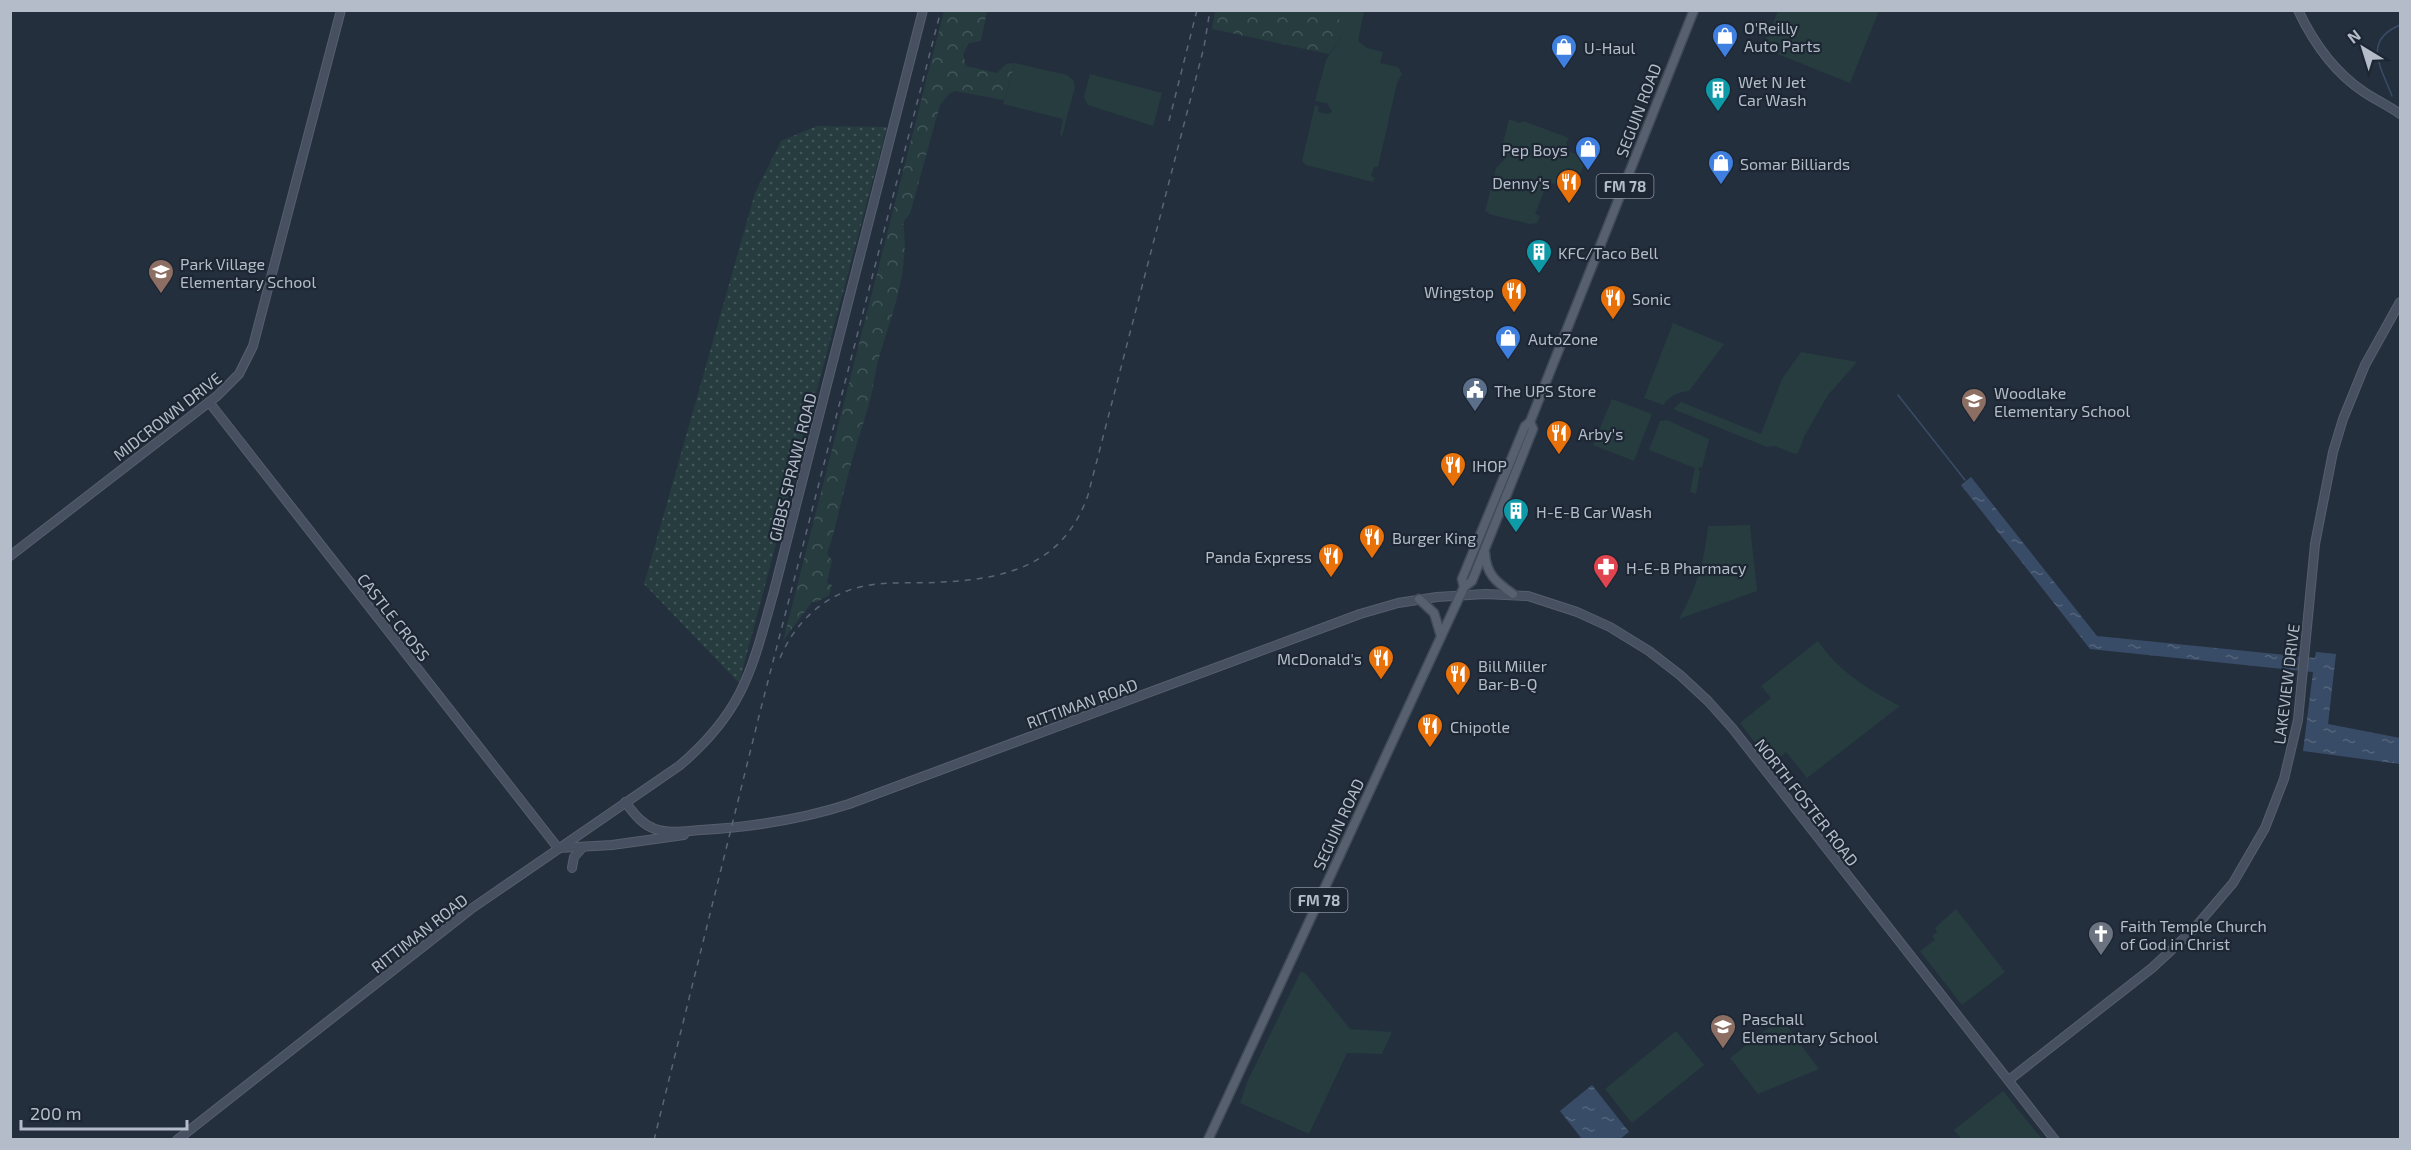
<svg xmlns="http://www.w3.org/2000/svg" width="2411" height="1150" font-family="'Exo 2',sans-serif">
	<style>
		.grass { fill: #263c3f }
		.forest { fill: url(#forest-crowns) }
		.park { fill: url(#park-dots) }
		.water { fill: url(#water-ripples) }
		.lines { fill: none; stroke-linecap: round; stroke-linejoin: round }
		.stream { stroke: #394c67; stroke-width: 1.5 }
		.secondary-casing { stroke: #565f6c; stroke-width: 10 }
		.primary-casing { stroke: #414a57; stroke-width: 11 }
		.secondary { stroke: #465061; stroke-width: 8 }
		.primary { stroke: #56606e; stroke-width: 8 }
		.rail { stroke: #5a6575; stroke-width: 1.5; stroke-dasharray: 6 6; stroke-linecap: butt }
		.labels { text-anchor: middle; dominant-baseline: central; stroke-width: 4.5; stroke-linejoin: round; paint-order: stroke }
		.shield { fill: #1d2633; stroke: #878f9c; stroke-width: 1.5 }
		.shield-label { font-size: 15px; font-weight: bold; fill: #b4bcc9 }
		.poi-label { font-size: 16px; fill: #b4bcc9; stroke: #1d2633; text-anchor: start }
		.street-label { font-size: 16px; fill: #b4bcc9; stroke: #1d2633 }
	</style>
	<defs>
		<pattern id="forest-crowns" width="20" height="18" patternUnits="userSpaceOnUse" patternTransform="scale(1.5)"><rect width="20" height="18" fill="#263c3f"/><path d="M2 6a3 3 0 1 1 6 0M12 15a3 3 0 1 1 6 0" fill="none" stroke="#435659"/></pattern>
		<pattern id="park-dots" width="8" height="8" patternUnits="userSpaceOnUse" patternTransform="scale(1.5)"><rect width="8" height="8" fill="#263c3f"/><path d="M2 2h.1M6 6h.1" fill="none" stroke="#435659" stroke-width="1.8" stroke-linecap="round"/></pattern>
		<pattern id="water-ripples" width="26" height="14" patternUnits="userSpaceOnUse" patternTransform="scale(1.5)"><rect width="26" height="14" fill="#394c67"/><path d="M2 4q2-2 4 0t4 0M15 11q2-2 4 0t4 0" fill="none" stroke="#53647b"/></pattern>
	</defs>
	<rect width="100%" height="100%" fill="#242f3e"/>
	<g class="grass">
		<polygon points="1341,11 1364,11 1358,41 1367,48 1383,52 1380,63 1398,67 1402,74 1397,83 1378,167 1374,167 1371,176 1375,178 1373,182 1306,165 1302,161 1315,105 1319,107 1318,112 1328,114 1332,112 1327,103 1315,101 1326,60 1343,34 1339,17"/>
		<polygon points="1778,11 1879,11 1850,83 1762,48"/>
		<polygon points="1015,63 1067,75 1074,81 1075,87 1062,136 1060,135 1063,119 1003,104"/>
		<polygon points="1090,74 1162,93 1153,126 1088,105 1084,97"/>
		<polygon points="1509,119 1520,123 1523,121 1569,138 1566,143 1570,152 1587,158 1576,184 1558,179 1557,184 1550,183 1548,187 1551,188 1545,189 1535,214 1540,216 1537,223 1530,224 1488,214 1489,212 1485,212 1496,168 1504,160 1507,151 1502,147"/>
		<path d="M1673,323L1724,344L1689,391C1679,392 1668,396 1664,405L1644,398Z"/>
		<polygon points="1801,352 1857,362 1828,395 1804,437 1798,453 1795,454 1775,446 1767,447 1673,409 1681,402 1761,434 1782,379"/>
		<polygon points="1612,399 1652,414 1634,461 1593,445"/>
		<polygon points="1667,420 1709,439 1702,468 1699,467 1698,469 1700,471 1696,494 1690,492 1695,468 1649,450 1660,421"/>
		<path d="M1750,525L1757,591L1679,619C1696,589 1705,560 1708,526Z"/>
		<path d="M1818,641C1838,671 1869,690 1900,706L1807,778L1786,752L1772,765L1740,723L1771,698L1761,686Z"/>
		<polygon points="1956,909 2005,972 1962,1005 1920,951 1935,940 1932,936 1937,932 1935,928"/>
		<polygon points="1301,971 1306,974 1350,1029 1392,1032 1382,1054 1347,1053 1309,1134 1240,1103 1248,1080"/>
		<polygon points="1781,1018 1819,1069 1758,1094 1730,1058"/>
		<polygon points="1676,1031 1704,1065 1632,1123 1605,1089"/>
		<polygon points="2003,1091 2042,1139 1961,1139 1954,1130"/>
	</g>
	<g class="forest">
		<path d="M944,11H987L981,41L969,43L963,54L966,66L997,73L1006,64L1015,63L1004,100L955,91L949,94L940,105L910,214L903,222C910,267 894,309 881,351C875,368 874,387 869,404C862,429 853,454 847,479C840,504 836,529 827,554L832,560L827,583L832,585L829,595L817,602H812L783,641Z"/>
		<polygon points="1341,11 1339,17 1343,34 1329,54 1212,29 1215,11"/>
	</g>
	<polygon class="park" points="817,126 887,127 739,683 644,584 755,193 781,141"/>
	<g class="water">
		<polygon points="1971,477 2097,636 2315,658 2316,652 2336,654 2328,724 2400,738 2400,764 2303,751 2313,672 2090,649 1961,485"/>
		<polygon points="1592,1085 1629,1132 1620,1139 1582,1139 1560,1111"/>
	</g>
	<g class="lines">
		<g class="stream">
			<path d="M2392,96C2381,67 2362,41 2400,25"/>
			<polyline points="1898,395 1965,480"/>
		</g>
		<defs>
			<g id="secondary">
				<path d="M2298,10C2314,44 2334,72 2364,92C2376,100 2389,106 2400,114"/>
				<polyline points="209,402 558,848"/>
				<polyline points="10,556 217,396 239,374 253,346 341,10"/>
				<path d="M625,802C634,813 641,824 655,829C669,834 686,831 701,830C752,827 800,820 849,804L1360,614L1398,603L1437,597L1485,594L1528,596L1577,612L1610,627L1649,651L1680,675L1708,701L1733,729L2055,1140"/>
				<polyline points="559,848 612,845 684,835"/>
				<polyline points="572,868 574,857 582,848"/>
				<polyline points="2009,1080 2152,968 2193,930 2233,883 2265,828 2284,779 2298,720 2315,544 2333,452 2343,419 2365,365 2400,302"/>
				<path d="M177,1140L471,909L679,766C744,711 752,669 774,591L923,10"/>
			</g>
			<g id="primary">
				<path d="M1485,553C1486,574 1496,582 1513,594"/>
				<polyline points="1464,587 1462,579 1525,426 1530,422 1694,10"/>
				<polyline points="1419,599 1434,613 1441,636"/>
				<polyline points="1208,1140 1464,587 1472,581 1533,429 1530,422"/>
			</g>
		</defs>
		<use href="#secondary" class="secondary-casing"/>
		<use href="#primary" class="primary-casing"/>
		<use href="#secondary" class="secondary"/>
		<use href="#primary" class="primary"/>
		<g class="rail">
			<polyline points="1169,121 1197,10"/>
			<path d="M780,658C795,622 825,594 864,586C889,581 916,584 942,582C1008,579 1064,564 1088,495L1204,47L1210,10"/>
			<polyline points="654,1140 760,712 941,10"/>
		</g>
	</g>
	<defs>
		<symbol id="shop-pin" viewBox="-11 -11 22 30"><path d="M0 17L-7.5 6A9.5 9.5 0 1 1 7.5 6Z" fill="#3f7fe0" stroke="#1d2633"/><path d="M-5-2.5h2.3a2.7 3.5 0 0 1 5.4 0H5L5.5 6h-11ZM-1.5-2.5h3a1.5 2.3 0 0 0-3 0Z" fill="#fff"/></symbol>
		<symbol id="building-pin" viewBox="-11 -11 22 30"><path d="M0 17L-7.5 6A9.5 9.5 0 1 1 7.5 6Z" fill="#0f9aa8" stroke="#1d2633"/><path d="M-4-6H4V6H1V3H-1V6H-4ZM-2.5-4.3h1.7v1.8h-1.7ZM.8-4.3h1.7v1.8H.8ZM-2.5-1h1.7V.8h-1.7ZM.8-1h1.7V.8H.8Z" fill="#fff"/></symbol>
		<symbol id="restaurant-pin" viewBox="-11 -11 22 30"><path d="M0 17L-7.5 6A9.5 9.5 0 1 1 7.5 6Z" fill="#e8710a" stroke="#1d2633"/><path d="M-5-6h1v4h1v-4h1v4h1v-4h1v5L-1.5 .5V6h-2V.5L-5-1ZM5-6V6H3V1.5H1.5Q1.5-4 5-6Z" fill="#fff"/></symbol>
		<symbol id="school-pin" viewBox="-11 -11 22 30"><path d="M0 17L-7.5 6A9.5 9.5 0 1 1 7.5 6Z" fill="#8d6e63" stroke="#1d2633"/><path d="M0-5L7-2L0 1L-7-2ZM-4 1L0 2.5L4 1V4Q0 6-4 4Z" fill="#fff"/></symbol>
		<symbol id="civic-pin" viewBox="-11 -11 22 30"><path d="M0 17L-7.5 6A9.5 9.5 0 1 1 7.5 6Z" fill="#5c6f8a" stroke="#1d2633"/><path d="M-.6-6.5H3V-4.5H.6V-3L4-1V1h2V6H-6V1h2V-1L-.6-3ZM-1.2 2.5V6h2.4V2.5Z" fill="#fff"/></symbol>
		<symbol id="pharmacy-pin" viewBox="-11 -11 22 30"><path d="M0 17L-7.5 6A9.5 9.5 0 1 1 7.5 6Z" fill="#e0444e" stroke="#1d2633"/><path d="M-2-6h4v4h4v4h-4v4h-4v-4h-4v-4h4Z" fill="#fff"/></symbol>
		<symbol id="church-pin" viewBox="-11 -11 22 30"><path d="M0 17L-7.5 6A9.5 9.5 0 1 1 7.5 6Z" fill="#6b7280" stroke="#1d2633"/><path d="M-1.2-6h2.4v3.5h3.3v2.4h-3.3V6h-2.4V-.1h-3.3v-2.4h3.3Z" fill="#fff"/></symbol>
	</defs>
	<g fill-rule="evenodd">
		<use href="#shop-pin" x="1710" y="21" width="30" height="40"/>
		<use href="#shop-pin" x="1549" y="32" width="30" height="40"/>
		<use href="#building-pin" x="1703" y="75" width="30" height="40"/>
		<use href="#shop-pin" x="1573" y="134" width="30" height="40"/>
		<use href="#shop-pin" x="1706" y="148" width="30" height="40"/>
		<use href="#restaurant-pin" x="1554" y="167" width="30" height="40"/>
		<use href="#building-pin" x="1524" y="237" width="30" height="40"/>
		<use href="#school-pin" x="146" y="257" width="30" height="40"/>
		<use href="#restaurant-pin" x="1499" y="276" width="30" height="40"/>
		<use href="#restaurant-pin" x="1598" y="283" width="30" height="40"/>
		<use href="#shop-pin" x="1493" y="323" width="30" height="40"/>
		<use href="#civic-pin" x="1460" y="375" width="30" height="40"/>
		<use href="#school-pin" x="1959" y="386" width="30" height="40"/>
		<use href="#restaurant-pin" x="1544" y="418" width="30" height="40"/>
		<use href="#restaurant-pin" x="1438" y="450" width="30" height="40"/>
		<use href="#building-pin" x="1501" y="496" width="30" height="40"/>
		<use href="#restaurant-pin" x="1357" y="522" width="30" height="40"/>
		<use href="#restaurant-pin" x="1316" y="541" width="30" height="40"/>
		<use href="#pharmacy-pin" x="1591" y="552" width="30" height="40"/>
		<use href="#restaurant-pin" x="1366" y="643" width="30" height="40"/>
		<use href="#restaurant-pin" x="1443" y="659" width="30" height="40"/>
		<use href="#restaurant-pin" x="1415" y="711" width="30" height="40"/>
		<use href="#church-pin" x="2086" y="919" width="30" height="40"/>
		<use href="#school-pin" x="1708" y="1012" width="30" height="40"/>
	</g>
	<g class="labels">
		<g class="shield">
			<rect x="1596.5" y="174" width="57" height="24" rx="4.5"/>
			<rect x="1290.5" y="888" width="57" height="24" rx="4.5"/>
		</g>
		<g class="shield-label">
			<text x="1625" y="186">FM 78</text>
			<text x="1319" y="900">FM 78</text>
		</g>
		<g class="poi-label">
			<text x="1744" y="27">O'Reilly<tspan x="1744" dy="18">Auto Parts</tspan></text>
			<text x="1584" y="47">U-Haul</text>
			<text x="1738" y="81">Wet N Jet<tspan x="1738" dy="18">Car Wash</tspan></text>
			<text x="1568" y="149" text-anchor="end">Pep Boys</text>
			<text x="1740" y="163">Somar Billiards</text>
			<text x="1550" y="182" text-anchor="end">Denny's</text>
			<text x="1558" y="252">KFC/Taco Bell</text>
			<text x="180" y="263">Park Village<tspan x="180" dy="18">Elementary School</tspan></text>
			<text x="1494" y="291" text-anchor="end">Wingstop</text>
			<text x="1632" y="298">Sonic</text>
			<text x="1528" y="338">AutoZone</text>
			<text x="1494" y="390">The UPS Store</text>
			<text x="1994" y="392">Woodlake<tspan x="1994" dy="18">Elementary School</tspan></text>
			<text x="1578" y="433">Arby's</text>
			<text x="1472" y="465">IHOP</text>
			<text x="1536" y="511">H-E-B Car Wash</text>
			<text x="1392" y="537">Burger King</text>
			<text x="1312" y="556" text-anchor="end">Panda Express</text>
			<text x="1626" y="567">H-E-B Pharmacy</text>
			<text x="1362" y="658" text-anchor="end">McDonald's</text>
			<text x="1478" y="665">Bill Miller<tspan x="1478" dy="18">Bar-B-Q</tspan></text>
			<text x="1450" y="726">Chipotle</text>
			<text x="2120" y="925">Faith Temple Church<tspan x="2120" dy="18">of God in Christ</tspan></text>
			<text x="1742" y="1018">Paschall<tspan x="1742" dy="18">Elementary School</tspan></text>
		</g>
		<g class="street-label">
			<text transform="translate(1638 110) rotate(-69)">SEGUIN ROAD</text>
			<text transform="translate(167 416) rotate(-38)">MIDCROWN DRIVE</text>
			<text transform="translate(792 467) rotate(-76)">GIBBS SPRAWL ROAD</text>
			<text transform="translate(394 617) rotate(52)">CASTLE CROSS</text>
			<text transform="translate(2286 684) rotate(-83)">LAKEVIEW DRIVE</text>
			<text transform="translate(1082 703) rotate(-20)">RITTIMAN ROAD</text>
			<text transform="translate(1807 802) rotate(52)">NORTH FOSTER ROAD</text>
			<text transform="translate(1338 824) rotate(-65)">SEGUIN ROAD</text>
			<text transform="translate(419 933) rotate(-38)">RITTIMAN ROAD</text>
		</g>
	</g>
	<rect width="2411" height="1150" fill="none" stroke="#b4bcc9" stroke-width="24"/>
	<g transform="translate(2363 48) rotate(322)" stroke="#1d2633" stroke-width="4.5" paint-order="stroke">
	<path d="M0-4.5L10 22L0 15L-10 22Z" fill="#b4bcc9"/>
	<text y="-9" font-size="16" font-weight="bold" text-anchor="middle" fill="#b4bcc9">N</text>
	</g>
	<path d="M21 1120v9h166v-9" fill="none" stroke="#b4bcc9" stroke-width="3"/>
	<text x="30" y="1120" font-size="18" fill="#b4bcc9" stroke="#1d2633" stroke-width="4.5" paint-order="stroke">200 m</text>
</svg>
